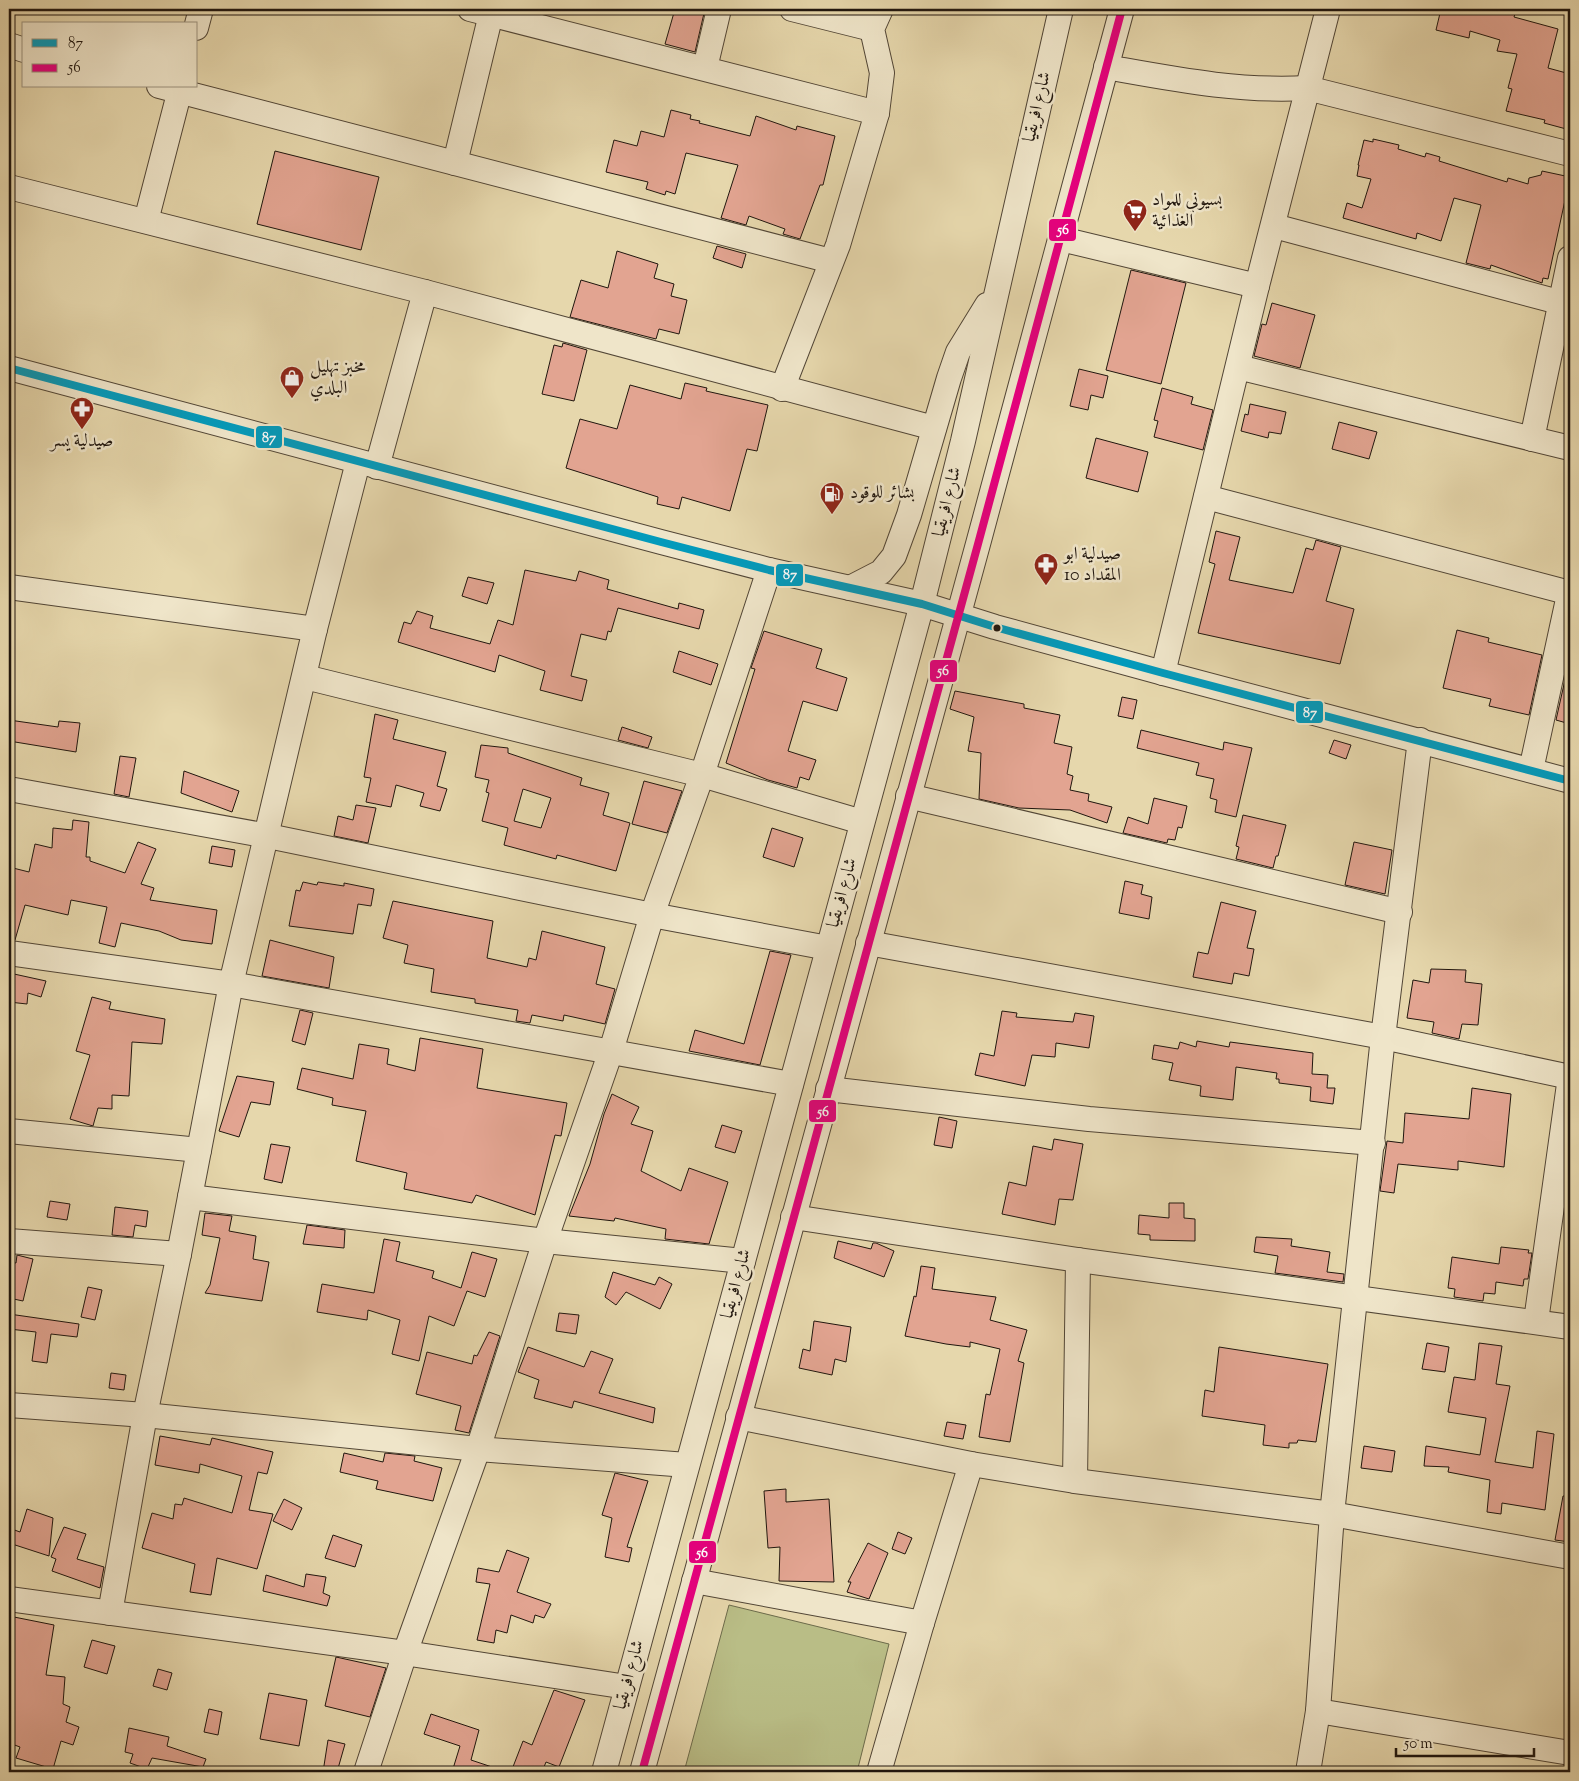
<svg xmlns="http://www.w3.org/2000/svg" width="1579" height="1781" font-family="'Sorts Mill Goudy',Amiri,serif">
	<style>
		.pitch { fill: #b9bd86; stroke: #6c6a4a }
		.building { fill: #e2a491; stroke: #20160e; fill-rule: evenodd }
		.lines { fill: none; stroke-linecap: round; stroke-linejoin: round }
		.minor-casing { stroke: #524636; stroke-width: 26 }
		.minor { stroke: #efe5c9; stroke-width: 24 }
		.bus-1-casing { stroke: #efe5c9; stroke-width: 11 }
		.bus-2-casing { stroke: #efe5c9; stroke-width: 11 }
		.bus-1 { stroke: #039abb; stroke-width: 8 }
		.bus-2 { stroke: #e5007d; stroke-width: 8 }
		.bus-dot { fill: #20160e; stroke: #efe5c9; stroke-width: 2 }
		.labels { text-anchor: middle; dominant-baseline: central; stroke-width: 5; stroke-linejoin: round; paint-order: stroke }
		.street-label { font-size: 18px; fill: #20160e; stroke: #efe5c9 }
		.poi-label { font-size: 18px; fill: #20160e; stroke: #efe5c9; text-anchor: start }
		.line-badge { stroke: #efe5c9; stroke-width: 2 }
		.badge-label { font-size: 14px; text-anchor: middle; font-weight: bold; fill: #fff }
	</style>
	<rect width="100%" height="100%" fill="#e6d7ac"/>
	<filter id="stains"><feTurbulence type="fractalNoise" baseFrequency=".004" numOctaves="4"/><feColorMatrix values="0 0 0 0 .2 0 0 0 0 .09 0 0 0 0 .02 0 0 0 .5 -.17"/></filter>
	<radialGradient id="worn" r=".72"><stop offset=".6" stop-color="#630" stop-opacity="0"/><stop offset="1" stop-color="#630" stop-opacity=".3"/></radialGradient>
	<polygon class="pitch" points="729,1605 889,1644 857,1772 684,1772"/>
	<g class="building">
		<polygon points="675,9 705,9 695,52 665,44"/>
		<polygon points="1441,9 1496,9 1515,14 1514,17 1558,29 1548,68 1570,74 1570,130 1544,123 1545,120 1506,111 1512,89 1508,88 1517,54 1497,51 1500,40 1470,31 1469,38 1436,30"/>
		<polygon points="671,110 691,115 690,119 700,121 699,123 750,136 756,116 796,130 797,126 835,136 823,185 820,185 800,239 783,234 785,229 749,216 746,225 721,218 738,165 686,153 675,194 666,191 665,195 646,189 648,182 606,172 614,140 637,146 641,131 664,137"/>
		<polygon points="1373,139 1399,145 1398,149 1425,157 1426,153 1440,157 1439,161 1507,182 1508,178 1528,184 1529,178 1541,175 1542,171 1570,177 1548,279 1543,278 1542,283 1491,265 1490,269 1466,263 1481,205 1454,198 1441,241 1417,233 1416,239 1343,218 1347,203 1362,208 1371,179 1357,176 1359,165 1358,165 1364,140 1373,142"/>
		<polygon points="275,151 379,177 361,250 257,224"/>
		<polygon points="717,246 746,254 742,268 713,258"/>
		<polygon points="617,251 658,264 654,278 674,284 671,296 687,300 679,334 659,329 656,339 570,317 581,280 608,288"/>
		<polygon points="1131,270 1186,283 1161,384 1106,370"/>
		<polygon points="1272,303 1315,315 1300,368 1254,356 1262,324 1266,325"/>
		<polygon points="563,343 587,350 574,401 542,394 554,345 562,347"/>
		<polygon points="1079,369 1108,376 1103,398 1091,395 1088,410 1070,406"/>
		<polygon points="685,383 707,388 706,391 768,405 757,451 747,449 730,511 682,497 679,509 657,504 658,497 566,468 580,419 617,429 630,385 681,399"/>
		<polygon points="1162,388 1193,397 1191,404 1213,410 1203,450 1154,437 1158,421 1154,420"/>
		<polygon points="1250,404 1286,412 1281,434 1269,432 1268,438 1241,431 1245,414 1248,415"/>
		<polygon points="1339,422 1377,432 1369,459 1332,449"/>
		<polygon points="1096,438 1148,452 1138,492 1086,478"/>
		<polygon points="1216,531 1240,537 1229,580 1293,593 1306,548 1313,550 1316,540 1341,547 1326,601 1354,609 1340,664 1198,633 1215,564 1209,562"/>
		<polygon points="525,570 576,581 579,571 609,580 607,589 678,609 679,603 704,610 699,629 618,608 611,632 608,631 606,640 581,634 571,676 587,680 582,701 540,690 545,671 499,655 495,672 398,642 404,622 411,624 417,611 433,616 430,628 490,644 498,620 513,625"/>
		<polygon points="468,577 494,583 487,604 462,596"/>
		<polygon points="1457,630 1489,638 1488,642 1542,655 1529,715 1489,706 1491,699 1443,688"/>
		<polygon points="764,631 822,649 816,668 847,678 837,711 803,701 788,751 816,760 809,780 800,777 797,788 768,780 726,763 755,669 751,668"/>
		<polygon points="679,651 718,664 711,685 673,672"/>
		<polygon points="1569,662 1570,662 1570,724 1556,720"/>
		<polygon points="955,691 1024,704 1024,708 1060,715 1054,743 1072,747 1067,774 1073,776 1070,790 1089,794 1088,801 1112,807 1107,823 1070,810 1019,808 979,799 981,753 968,751 974,717 950,709"/>
		<polygon points="1122,697 1137,700 1133,719 1118,716"/>
		<polygon points="375,714 398,720 393,739 446,752 437,786 447,789 440,811 420,806 424,793 396,785 391,807 366,802 371,778 364,777"/>
		<polygon points="9,720 58,727 59,721 80,723 76,752 9,741"/>
		<polygon points="622,727 652,737 648,748 618,740"/>
		<polygon points="1141,730 1223,750 1224,742 1252,748 1236,817 1215,812 1217,800 1210,798 1214,779 1196,775 1199,763 1137,748"/>
		<polygon points="1334,740 1351,745 1346,759 1329,753"/>
		<path d="M481,745L508,748V753L582,778L580,785L609,793L603,815L630,823L616,871L557,855L556,859L504,845L508,828L482,821L489,793L486,792L489,780L475,777ZM523,789L551,798L541,828L514,821Z"/>
		<polygon points="120,756 136,758 129,797 114,794"/>
		<polygon points="184,771 239,791 232,812 181,793"/>
		<polygon points="644,781 682,791 667,833 632,824"/>
		<polygon points="1154,798 1187,806 1182,828 1178,827 1175,840 1168,839 1167,843 1123,833 1128,817 1148,824"/>
		<polygon points="356,805 376,808 368,843 334,836 338,816 353,820"/>
		<polygon points="1243,815 1286,825 1278,856 1276,856 1273,868 1236,859 1239,847 1236,846"/>
		<polygon points="73,820 89,822 86,857 90,857 90,861 125,873 138,842 156,849 141,884 154,888 150,900 217,910 212,944 181,940 159,931 121,923 115,947 99,943 107,907 71,900 68,915 25,905 15,940 9,940 9,867 29,872 35,844 52,848 53,828 72,830"/>
		<polygon points="772,828 803,838 794,867 763,857"/>
		<polygon points="1354,842 1392,850 1385,894 1345,885"/>
		<polygon points="212,846 235,850 232,867 209,863"/>
		<polygon points="1125,881 1143,885 1141,894 1152,897 1149,919 1119,913"/>
		<polygon points="303,882 317,885 318,882 344,886 344,883 374,889 371,906 358,904 353,934 289,926 296,890 300,891"/>
		<polygon points="393,901 493,921 487,958 527,967 529,958 536,960 542,931 605,947 596,984 615,989 605,1024 564,1015 563,1021 532,1015 530,1023 516,1021 518,1010 475,1003 475,999 431,992 434,969 404,963 408,945 383,938"/>
		<polygon points="1221,902 1256,911 1247,948 1254,949 1249,976 1234,973 1232,984 1193,977 1198,952 1208,954"/>
		<polygon points="270,940 334,957 329,988 262,976"/>
		<polygon points="770,951 791,955 760,1065 689,1051 695,1030 744,1044"/>
		<polygon points="1431,969 1466,970 1465,982 1482,984 1478,1025 1462,1024 1459,1039 1432,1033 1434,1022 1407,1018 1413,980 1429,983"/>
		<polygon points="14,974 46,981 41,997 28,993 27,1004 9,1002 9,985 12,986"/>
		<polygon points="92,997 111,1002 109,1009 165,1019 162,1044 132,1042 129,1096 112,1095 112,1109 98,1108 93,1126 70,1119 90,1055 76,1051"/>
		<polygon points="300,1010 313,1013 305,1045 292,1041"/>
		<polygon points="1002,1011 1017,1013 1016,1017 1073,1022 1075,1013 1094,1016 1089,1048 1056,1043 1055,1057 1032,1055 1025,1086 975,1075 980,1053 994,1056"/>
		<polygon points="420,1038 483,1049 477,1088 567,1103 561,1136 555,1135 535,1215 476,1195 472,1203 404,1189 407,1173 356,1161 366,1111 332,1105 333,1098 297,1089 302,1068 353,1079 359,1044 389,1049 387,1064 415,1071"/>
		<polygon points="1197,1041 1229,1047 1230,1042 1313,1053 1312,1074 1328,1075 1327,1088 1335,1088 1333,1104 1310,1101 1311,1087 1279,1083 1279,1079 1276,1079 1277,1073 1236,1067 1233,1100 1200,1096 1201,1086 1169,1080 1173,1063 1152,1059 1154,1045 1178,1049 1180,1042 1196,1047"/>
		<polygon points="237,1076 274,1082 270,1105 251,1102 239,1137 219,1131"/>
		<polygon points="1472,1088 1511,1094 1504,1167 1458,1161 1458,1170 1398,1164 1394,1193 1380,1191 1387,1141 1403,1143 1405,1113 1469,1119"/>
		<polygon points="612,1094 639,1107 631,1124 653,1131 641,1171 681,1191 689,1168 728,1182 709,1244 665,1239 666,1229 615,1218 614,1221 569,1216 590,1164 604,1114"/>
		<polygon points="939,1117 957,1121 952,1148 934,1145"/>
		<polygon points="722,1125 742,1131 735,1153 715,1147"/>
		<polygon points="1054,1139 1083,1144 1073,1200 1059,1199 1055,1225 1002,1214 1009,1182 1026,1186 1033,1146 1052,1150"/>
		<polygon points="271,1144 290,1147 282,1183 264,1179"/>
		<polygon points="50,1201 70,1204 67,1220 47,1217"/>
		<polygon points="1169,1203 1184,1203 1184,1218 1195,1219 1195,1241 1150,1240 1150,1235 1138,1234 1139,1215 1169,1218"/>
		<polygon points="115,1207 148,1211 146,1227 135,1225 133,1237 112,1235"/>
		<polygon points="205,1213 232,1216 229,1231 256,1236 253,1259 269,1262 262,1301 205,1293 210,1285 220,1238 202,1235"/>
		<polygon points="307,1225 345,1230 344,1248 303,1244"/>
		<polygon points="1256,1237 1292,1239 1291,1246 1330,1252 1327,1272 1344,1274 1343,1282 1275,1273 1278,1256 1254,1252"/>
		<polygon points="384,1239 400,1242 396,1261 434,1271 432,1278 461,1288 472,1252 497,1259 485,1297 467,1291 454,1326 429,1316 419,1361 392,1354 400,1320 368,1310 367,1320 317,1312 322,1284 374,1293"/>
		<polygon points="838,1241 871,1249 873,1243 876,1243 894,1251 884,1277 834,1258"/>
		<polygon points="1501,1247 1529,1250 1528,1253 1532,1253 1528,1279 1524,1279 1523,1286 1496,1282 1495,1294 1484,1293 1483,1301 1454,1297 1455,1289 1448,1288 1452,1257 1499,1264"/>
		<polygon points="17,1255 33,1259 23,1301 9,1298 9,1262 16,1263"/>
		<polygon points="921,1266 935,1268 932,1289 996,1297 990,1320 1027,1330 1018,1361 1024,1363 1010,1442 979,1437 986,1394 990,1395 1000,1349 970,1342 970,1347 946,1344 905,1336 914,1296 916,1297"/>
		<polygon points="613,1272 655,1285 659,1277 672,1284 660,1309 626,1292 616,1305 605,1297"/>
		<polygon points="88,1287 102,1290 95,1320 81,1317"/>
		<polygon points="559,1313 579,1315 576,1334 556,1331"/>
		<polygon points="9,1314 79,1324 77,1337 51,1334 47,1363 32,1361 36,1332 9,1329"/>
		<polygon points="814,1321 851,1327 846,1362 835,1359 832,1375 799,1368 803,1349 810,1351"/>
		<polygon points="489,1332 500,1336 469,1433 455,1430 461,1406 416,1394 427,1352 472,1364 474,1355 477,1356"/>
		<polygon points="1427,1343 1449,1347 1445,1372 1422,1369"/>
		<polygon points="1479,1343 1502,1346 1496,1384 1510,1386 1495,1462 1533,1468 1537,1431 1554,1434 1545,1510 1502,1503 1501,1514 1487,1512 1490,1480 1448,1472 1449,1467 1424,1466 1426,1446 1480,1455 1486,1418 1448,1412 1454,1377 1475,1380"/>
		<polygon points="528,1347 584,1367 591,1351 613,1359 599,1393 655,1408 653,1423 574,1401 572,1408 534,1398 539,1380 518,1372"/>
		<polygon points="1219,1347 1328,1364 1316,1442 1298,1440 1297,1443 1289,1443 1289,1448 1263,1445 1265,1425 1202,1416 1205,1390 1214,1392"/>
		<polygon points="111,1373 126,1375 124,1390 109,1388"/>
		<polygon points="947,1422 966,1425 963,1439 944,1436"/>
		<polygon points="160,1436 210,1445 212,1438 273,1452 267,1474 258,1472 249,1510 273,1514 257,1569 217,1558 211,1595 190,1592 195,1564 142,1548 152,1513 173,1519 175,1504 182,1505 184,1498 232,1513 242,1476 200,1464 199,1473 155,1465"/>
		<polygon points="1364,1446 1395,1451 1392,1472 1361,1468"/>
		<polygon points="344,1453 383,1462 385,1453 415,1456 414,1461 442,1468 433,1501 376,1489 378,1481 340,1472"/>
		<polygon points="615,1473 648,1481 627,1547 632,1548 629,1562 605,1557 612,1518 602,1515"/>
		<polygon points="786,1489 786,1502 829,1499 834,1582 779,1581 780,1547 768,1548 764,1491"/>
		<polygon points="1563,1496 1570,1496 1570,1542 1555,1540"/>
		<polygon points="284,1499 302,1508 292,1530 273,1521"/>
		<polygon points="27,1509 53,1518 49,1556 9,1543 9,1528 20,1532"/>
		<polygon points="64,1527 86,1534 77,1559 104,1567 100,1588 52,1571 56,1559 51,1557"/>
		<polygon points="898,1532 912,1538 905,1554 892,1549"/>
		<polygon points="333,1535 362,1545 355,1567 325,1558"/>
		<polygon points="868,1543 888,1553 869,1599 847,1592 851,1582 848,1582"/>
		<polygon points="507,1550 529,1558 517,1592 551,1604 544,1618 535,1615 533,1623 511,1615 507,1633 496,1630 494,1643 477,1640 490,1584 476,1582 478,1568 499,1572"/>
		<polygon points="306,1574 326,1577 323,1593 330,1596 327,1606 263,1591 266,1575 304,1587"/>
		<polygon points="9,1616 54,1625 46,1675 65,1677 63,1704 70,1707 66,1722 79,1727 73,1745 61,1741 53,1769 16,1758 20,1747 9,1743"/>
		<polygon points="92,1640 115,1646 107,1674 84,1667"/>
		<polygon points="336,1657 386,1668 370,1717 325,1706"/>
		<polygon points="158,1669 172,1673 167,1690 153,1686"/>
		<polygon points="554,1690 585,1700 559,1767 546,1762 542,1772 511,1772 523,1741 532,1745"/>
		<polygon points="269,1693 307,1700 299,1746 260,1739"/>
		<polygon points="209,1709 222,1712 218,1735 204,1732"/>
		<polygon points="431,1714 479,1730 471,1760 498,1769 498,1772 452,1772 460,1746 424,1734"/>
		<polygon points="129,1728 169,1737 167,1746 206,1759 203,1767 152,1758 147,1769 130,1763 133,1754 125,1752"/>
		<polygon points="328,1740 345,1744 337,1772 323,1772"/>
	</g>
	<g class="lines">
		<defs>
			<g id="minor">
				<polyline points="470,9 877,113"/>
				<polyline points="792,9 872,29"/>
				<polyline points="196,28 201,9"/>
				<polyline points="9,45 24,50"/>
				<path d="M1106,67C1174,79 1238,92 1307,88L1570,154"/>
				<polyline points="705,68 719,9"/>
				<polyline points="159,86 831,261"/>
				<polyline points="455,163 491,14"/>
				<polyline points="9,187 425,292 934,428"/>
				<polyline points="146,221 181,86"/>
				<polyline points="1274,226 1570,305"/>
				<polyline points="1061,239 1257,286"/>
				<polyline points="1238,367 1570,448"/>
				<polyline points="9,368 661,542 769,570 922,604 995,627 1163,673 1570,781"/>
				<polyline points="782,389 838,245 877,113 882,73 872,29 881,9"/>
				<polyline points="1532,439 1570,258"/>
				<polyline points="377,467 425,292"/>
				<polyline points="1206,497 1570,593"/>
				<polyline points="9,587 315,629"/>
				<polyline points="850,588 881,572 894,556 909,515 949,378 958,352 987,305"/>
				<polyline points="1163,673 1257,286 1328,9"/>
				<polyline points="305,677 702,775 862,822"/>
				<polyline points="1531,770 1570,590"/>
				<polyline points="9,789 268,836 652,915 828,948"/>
				<polyline points="908,796 1400,912"/>
				<polyline points="868,943 1383,1037 1570,1077"/>
				<polyline points="9,953 231,984 791,1084"/>
				<polyline points="828,1089 1089,1119 1373,1143"/>
				<polyline points="9,1131 199,1150"/>
				<polyline points="190,1197 545,1241 743,1261"/>
				<polyline points="793,1217 1078,1260 1570,1327"/>
				<polyline points="9,1241 179,1254"/>
				<polyline points="1536,1321 1570,1077"/>
				<polyline points="9,1405 145,1415 478,1449 687,1465"/>
				<polyline points="738,1417 971,1464 1075,1481 1332,1514 1570,1557"/>
				<polyline points="1075,1481 1078,1260"/>
				<polyline points="694,1581 922,1623 971,1464"/>
				<polyline points="9,1599 405,1653 627,1687"/>
				<polyline points="110,1613 145,1415 179,1254 231,984 315,629 358,462"/>
				<polyline points="1318,1711 1570,1753"/>
				<polyline points="366,1772 405,1653 478,1449 545,1241 611,1051 652,915 702,775 769,570"/>
				<polyline points="604,1772 922,604 963,441 1061,9"/>
				<polyline points="642,1772 978,544 1122,9"/>
				<polyline points="879,1772 922,1623"/>
				<polyline points="1308,1772 1318,1711 1332,1514 1383,1037 1420,740"/>
			</g>
		</defs>
		<use href="#minor" class="minor-casing"/>
		<use href="#minor" class="minor"/>
		<defs>
			<polyline id="bus-1" points="9,368 661,542 769,570 922,604 995,627 1163,673 1570,781"/>
			<polyline id="bus-2" points="642,1772 978,544 1122,9"/>
		</defs>
		<use href="#bus-1" class="bus-1-casing"/>
		<use href="#bus-2" class="bus-2-casing"/>
		<use href="#bus-1" class="bus-1"/>
		<use href="#bus-2" class="bus-2"/>
	</g>
	<defs>
		<symbol id="supermarket-pin" viewBox="-11 -11 22 30"><path d="M0 17L-7.5 6A9.5 9.5 0 1 1 7.5 6Z" fill="#8f2418" stroke="#efe5c9"/><path d="M-6-5.5h2.5l.6 2H6L4.5 2H-2.5L-4.4-4H-6ZM-1.5 3.2a1.3 1.3 0 1 0 .1 0ZM3 3.2a1.3 1.3 0 1 0 .1 0Z" fill="#fff"/></symbol>
		<symbol id="shop-pin" viewBox="-11 -11 22 30"><path d="M0 17L-7.5 6A9.5 9.5 0 1 1 7.5 6Z" fill="#8f2418" stroke="#efe5c9"/><path d="M-5-2.5h2.3a2.7 3.5 0 0 1 5.4 0H5L5.5 6h-11ZM-1.5-2.5h3a1.5 2.3 0 0 0-3 0Z" fill="#fff"/></symbol>
		<symbol id="pharmacy-pin" viewBox="-11 -11 22 30"><path d="M0 17L-7.5 6A9.5 9.5 0 1 1 7.5 6Z" fill="#8f2418" stroke="#efe5c9"/><path d="M-2-6h4v4h4v4h-4v4h-4v-4h-4v-4h4Z" fill="#fff"/></symbol>
		<symbol id="fuel-pin" viewBox="-11 -11 22 30"><path d="M0 17L-7.5 6A9.5 9.5 0 1 1 7.5 6Z" fill="#8f2418" stroke="#efe5c9"/><path d="M-5.5-6h7V0h2V4h1.3V-2.5L3-4.5l.8-.8L6-3V5H2.5V1h-1V6h-7ZM-4.2-4.7v3.2H.2V-4.7Z" fill="#fff"/></symbol>
	</defs>
	<g fill-rule="evenodd">
		<use href="#supermarket-pin" x="1121" y="197" width="28" height="38"/>
		<use href="#shop-pin" x="278" y="364" width="28" height="38"/>
		<use href="#pharmacy-pin" x="68" y="395" width="28" height="38"/>
		<use href="#fuel-pin" x="818" y="480" width="28" height="38"/>
		<use href="#pharmacy-pin" x="1032" y="551" width="28" height="38"/>
	</g>
	<circle class="bus-dot" cx="997" cy="628" r="4.5"/>
	<g class="labels">
		<g class="street-label">
			<text transform="translate(1038 107) rotate(-77)">شارع افريقيا</text>
			<text transform="translate(948 502) rotate(-76)">شارع افريقيا</text>
			<text transform="translate(843 893) rotate(-75)">شارع افريقيا</text>
			<text transform="translate(737 1284) rotate(-75)">شارع افريقيا</text>
			<text transform="translate(630 1675) rotate(-75)">شارع افريقيا</text>
		</g>
		<g class="poi-label">
			<text x="1152" y="201">بسيوني للمواد<tspan x="1152" dy="21">الغذائية</tspan></text>
			<text x="310" y="368">مخبز تهليل<tspan x="310" dy="21">البلدي</tspan></text>
			<text x="82" y="442" text-anchor="middle">صيدلية يسر</text>
			<text x="850" y="494">بشائر للوقود</text>
			<text x="1064" y="555">صيدلية ابو<tspan x="1064" dy="21">المقداد 10</tspan></text>
		</g>
	</g>
	<g class="line-badge">
		<rect x="1048" y="218" width="29" height="24" rx="5" fill="#e5007d"/>
		<rect x="255" y="425" width="28" height="24" rx="5" fill="#039abb"/>
		<rect x="775" y="563" width="29" height="24" rx="5" fill="#039abb"/>
		<rect x="929" y="659" width="29" height="24" rx="5" fill="#e5007d"/>
		<rect x="1295" y="700" width="29" height="24" rx="5" fill="#039abb"/>
		<rect x="808" y="1099" width="29" height="24" rx="5" fill="#e5007d"/>
		<rect x="688" y="1540" width="29" height="24" rx="5" fill="#e5007d"/>
	</g>
	<g class="badge-label">
		<text x="1063" y="234">56</text>
		<text x="269" y="442">87</text>
		<text x="790" y="579">87</text>
		<text x="943" y="675">56</text>
		<text x="1310" y="717">87</text>
		<text x="823" y="1116">56</text>
		<text x="702" y="1557">56</text>
	</g>
	<rect width="1579" height="1781" fill="none" stroke="#e6d7ac" stroke-width="30"/>
	<rect x="10" y="10" width="1559" height="1761" fill="none" stroke="#20160e" stroke-width="2.5"/>
	<rect x="15" y="15" width="1549" height="1751" fill="none" stroke="#20160e"/>
	<rect x="22" y="22" width="175" height="65" fill="#efe5c9" stroke="#9c927e"/>
	<rect x="32" y="39" width="25" height="8" fill="#039abb" stroke="#9c927e"/>
	<text x="68" y="48" font-size="15" fill="#20160e">87</text>
	<rect x="32" y="64" width="25" height="8" fill="#e5007d" stroke="#9c927e"/>
	<text x="68" y="72" font-size="15" fill="#20160e">56</text>
	<path d="M1396 1748v8h138v-8" fill="none" stroke="#20160e" stroke-width="2.5"/>
	<text x="1404" y="1748" font-size="15" fill="#20160e" stroke="#efe5c9" stroke-width="4" paint-order="stroke">50 m</text>
	<rect width="100%" height="100%" filter="url(#stains)"/>
	<rect width="100%" height="100%" fill="url(#worn)"/>
</svg>
